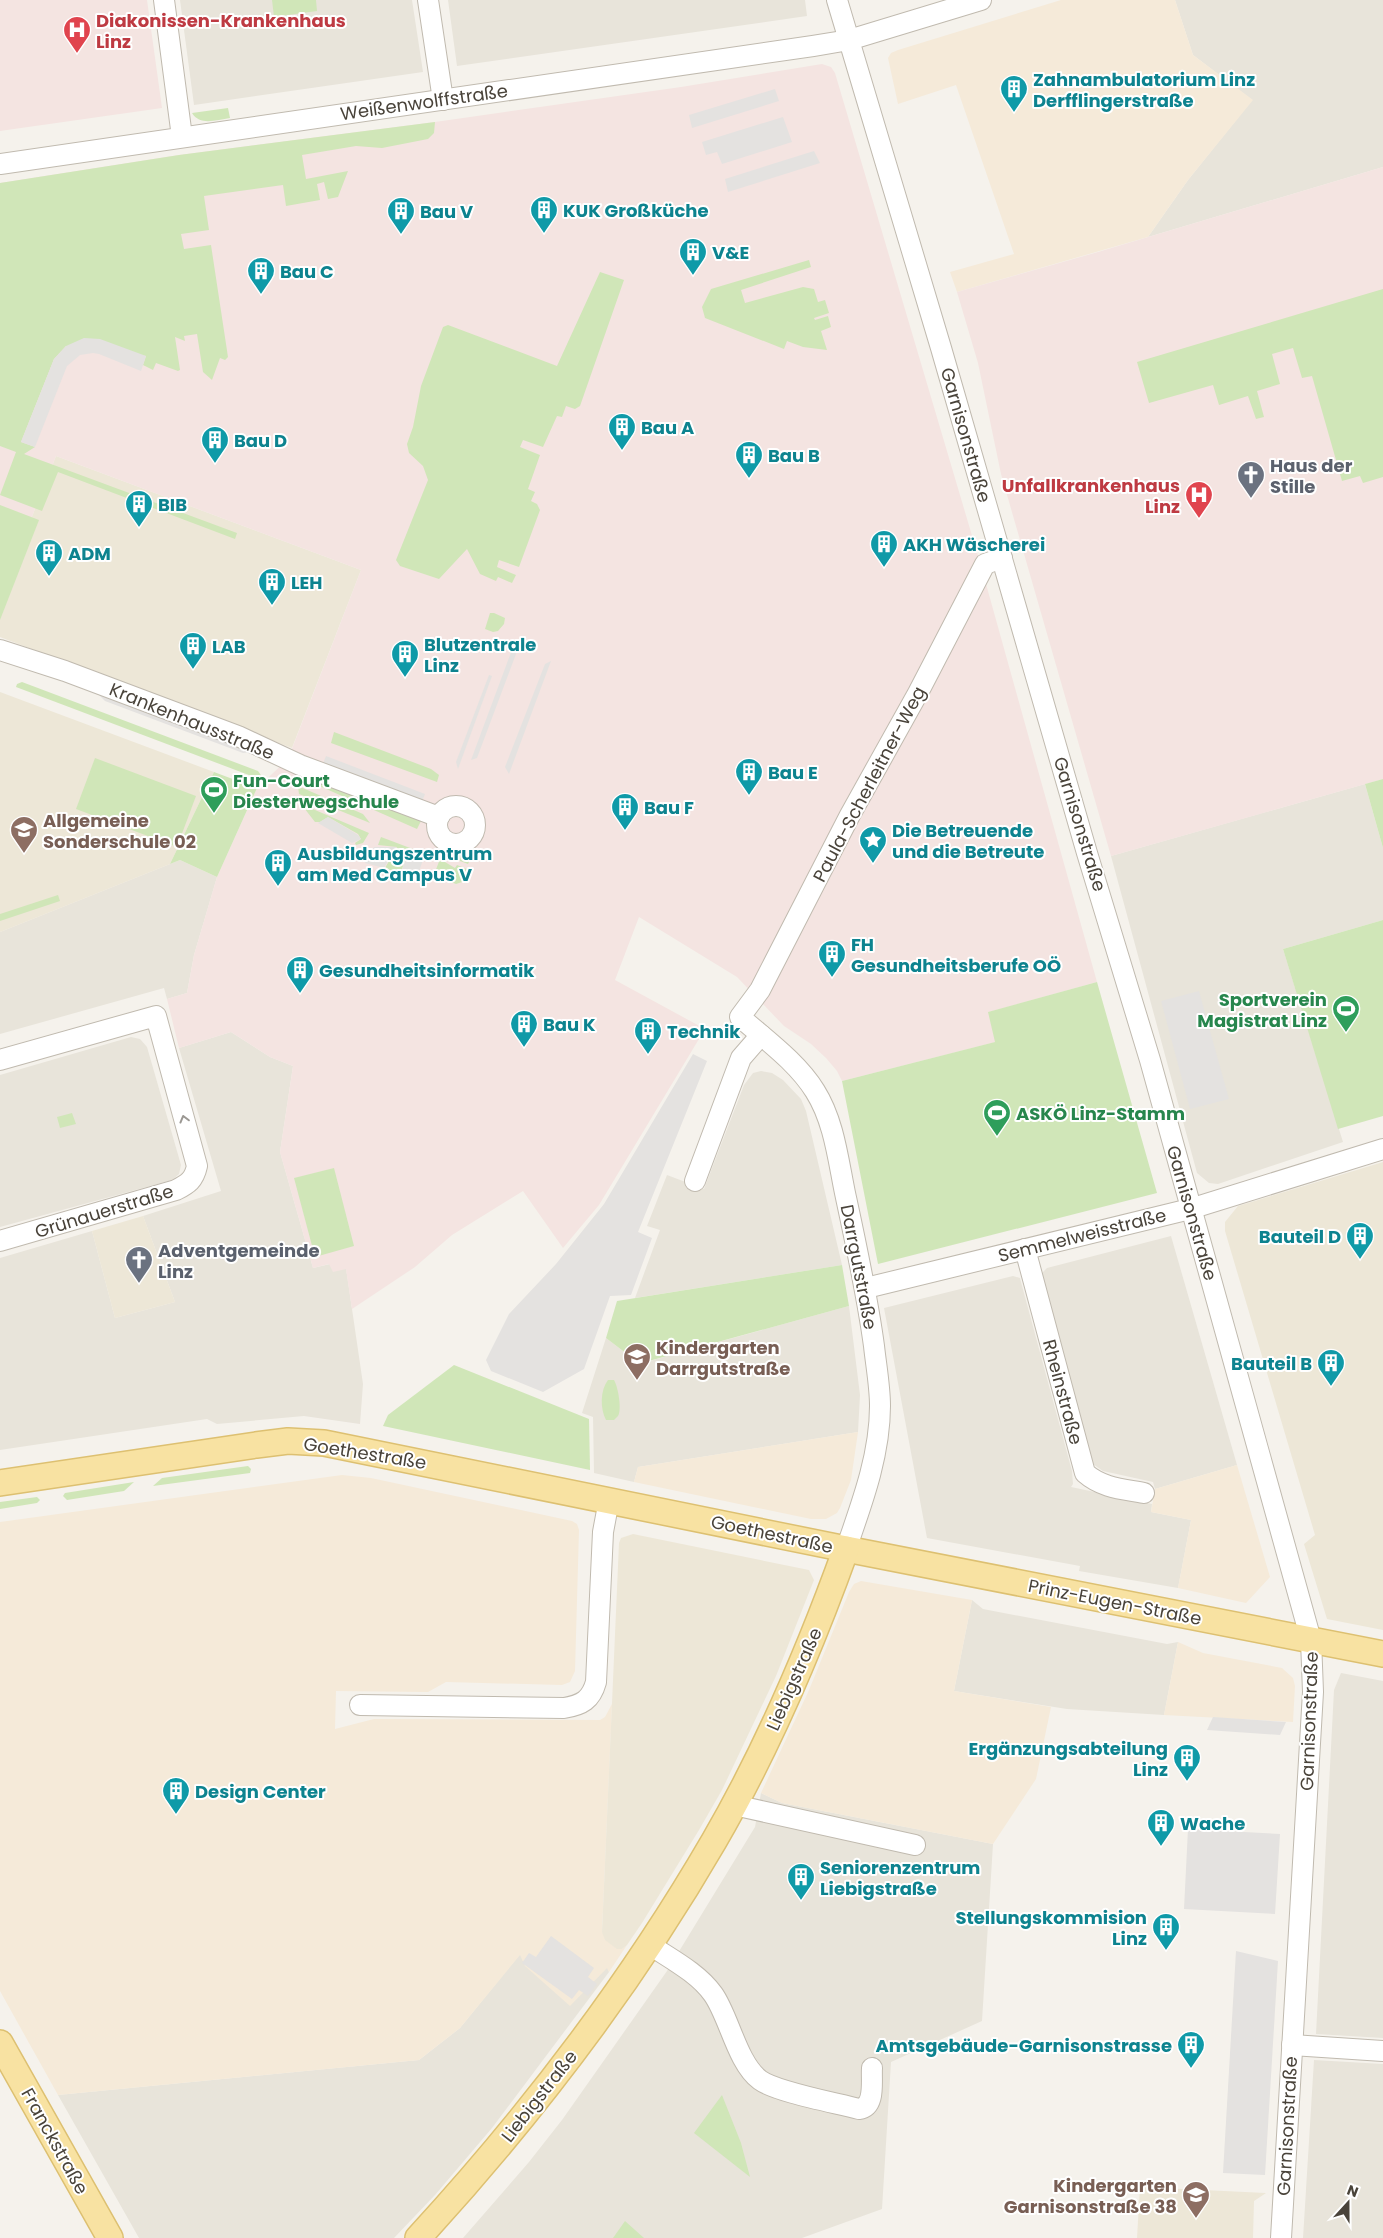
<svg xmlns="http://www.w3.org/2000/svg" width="1383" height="2238" font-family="Poppins,sans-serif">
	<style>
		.residential { fill: #e8e4da }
		.commercial { fill: #f5ead9 }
		.education { fill: #ede7d7 }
		.medical { fill: #f4e4e1 }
		.green { fill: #d0e6b8 }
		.parking { fill: #e4e2e0 }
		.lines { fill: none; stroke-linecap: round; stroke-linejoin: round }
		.minor-casing { stroke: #c0baaf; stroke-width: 22 }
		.major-casing { stroke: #ddc071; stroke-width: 28 }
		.minor { stroke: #fff; stroke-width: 20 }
		.major { stroke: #f8e2a2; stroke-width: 25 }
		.oneway { stroke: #9b9893 }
		.labels { text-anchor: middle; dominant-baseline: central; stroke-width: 4; stroke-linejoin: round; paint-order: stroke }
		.health-label { font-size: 18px; font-weight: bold; fill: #be3a42; stroke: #fff; text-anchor: start }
		.culture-label { font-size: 18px; font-weight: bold; fill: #0d838f; stroke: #fff; text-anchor: start }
		.street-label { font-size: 18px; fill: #49433a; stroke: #fff }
		.worship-label { font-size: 18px; font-weight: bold; fill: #5b616d; stroke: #fff; text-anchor: start }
		.leisure-label { font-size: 18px; font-weight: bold; fill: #27864d; stroke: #fff; text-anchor: start }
		.education-label { font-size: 18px; font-weight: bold; fill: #785e54; stroke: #fff; text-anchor: start }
	</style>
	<rect width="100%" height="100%" fill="#f5f2ec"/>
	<g class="residential">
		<polygon points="180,0 412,0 423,72 194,105"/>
		<polygon points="448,0 805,0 807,16 457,66"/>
		<polygon points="1175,0 1383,0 1383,167 1148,237 1188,180 1252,100 1193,55"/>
		<polygon points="1365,784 1383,848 1383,920 1283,949 1343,1142 1218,1184 1209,1183 1197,1173 1111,856"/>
		<polygon points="180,860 217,877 194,955 187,993 167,999 164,988 0,1034 0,932"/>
		<polygon points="231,1032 270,1057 293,1066 280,1152 313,1268 330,1264 346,1268 363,1384 360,1424 304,1416 217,1424 207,1419 0,1450 0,1258 92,1231 115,1318 175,1302 143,1216 221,1191 179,1048"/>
		<polygon points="131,1037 140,1039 147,1047 181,1165 179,1174 172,1180 0,1227 0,1075"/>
		<polygon points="761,1071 772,1073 783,1080 801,1099 806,1111 842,1265 635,1298 660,1230 647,1226 667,1175 704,1189 744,1085 753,1073"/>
		<polygon points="1171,1236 1237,1465 1155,1489 1153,1482 1103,1471 1093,1464 1042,1273 1047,1268"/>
		<polygon points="1013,1276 1020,1278 1021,1282 1072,1471 1073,1484 1071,1487 1152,1504 1151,1512 1191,1520 1178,1588 1079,1571 1080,1566 927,1538 884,1308"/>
		<polygon points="849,1306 860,1395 858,1432 638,1467 634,1482 594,1473 593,1417 582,1413 606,1338 627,1354 628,1367"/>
		<polygon points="972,1600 983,1609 1167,1644 1178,1642 1164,1715 1067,1709 954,1691"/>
		<polygon points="1341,1673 1383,1681 1383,2038 1316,2034 1334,1690"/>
		<polygon points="761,1793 782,1803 993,1844 982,2021 891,2062 882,2209 802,2238 463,2238 529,2162 562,2120 667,1971 755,1827"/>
		<polygon points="520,1954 608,1968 609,1972 492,2128 435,2195 394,2238 139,2238 58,2095 419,2060 460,2028"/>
		<polygon points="1314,2060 1383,2064 1383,2238 1303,2238"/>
	</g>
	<g class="commercial">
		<polygon points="1061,0 1175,0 1193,55 1253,100 1188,180 1148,237 957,292 950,272 1014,254 956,85 898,104 888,58 891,53 898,50"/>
		<polygon points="858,1432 851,1480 840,1508 837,1513 826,1519 811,1519 634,1482 638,1467"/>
		<polygon points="1237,1465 1270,1577 1246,1603 1178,1588 1191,1520 1151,1512 1155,1489"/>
		<polygon points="342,1475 371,1478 572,1521 577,1524 579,1530 575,1671 570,1682 562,1685 446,1682 428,1692 336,1691 335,1729 374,1719 600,1720 605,1717 612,1704 602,1932 622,1949 627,1945 609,1972 607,1968 570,2006 525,1966 520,1955 460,2028 419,2060 58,2095 0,1991 0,1522"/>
		<polygon points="861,1581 972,1600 954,1691 1051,1707 1036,1779 993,1844 782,1803 761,1793 809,1690 849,1592 854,1584"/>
		<polygon points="1178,1642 1203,1653 1282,1668 1293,1678 1295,1686 1293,1722 1164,1715"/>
	</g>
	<g class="education">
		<polygon points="56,456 361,570 292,748 0,637 0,597"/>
		<polygon points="0,692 214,772 170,864 0,932"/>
		<polygon points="1383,1162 1383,1630 1327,1619 1304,1544 1315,1535 1225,1231 1225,1222 1238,1206"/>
		<polygon points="143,1216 175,1302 115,1318 92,1231"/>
		<polygon points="633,1534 809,1570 814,1580 776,1676 722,1790 699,1830 642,1923 627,1945 622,1949 617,1949 605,1940 602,1932 619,1543 621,1538"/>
		<polygon points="1140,2187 1266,2193 1254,2201 1253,2238 1137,2238"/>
	</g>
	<g class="medical">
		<polygon points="0,0 147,0 162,108 0,131"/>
		<polygon points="822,64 831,67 835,73 981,566 1097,982 989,1012 996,1042 842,1081 837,1071 826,1058 811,1044 784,1026 737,977 639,917 615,980 705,1029 599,1205 563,1248 523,1191 452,1235 415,1267 352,1309 346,1269 333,1272 329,1264 313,1268 280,1152 293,1066 270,1057 231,1032 179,1048 167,999 187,993 194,955 217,877 257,788 288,759 361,570 56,456 0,597 0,183 179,155 435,122 681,87"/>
		<polygon points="1383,167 1383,779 1111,856 1001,474 978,363 957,292 1098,252"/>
	</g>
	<g class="green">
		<polygon points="272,0 316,0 317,11 274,17"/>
		<path d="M228,108L230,118C216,120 200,126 192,113Z"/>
		<polygon points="435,122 434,133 428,139 382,148 356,146 302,155 306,179 348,171 338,197 328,199 324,182 317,184 320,200 286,206 283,185 204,196 209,230 181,234 184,249 211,245 228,357 225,360 220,358 212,380 203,372 197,334 184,336 185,341 175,337 180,370 178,371 156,363 153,370 143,365 146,356 66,346 54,359 21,442 35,447 24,454 237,533 235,539 58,472 42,511 0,495 16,452 0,446 0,183 179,155"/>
		<polygon points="809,260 811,267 741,290 745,303 803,287 814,289 818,302 825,300 829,313 814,318 815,320 828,316 831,327 821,331 827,350 803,347 787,341 784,349 705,318 702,307 711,289"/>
		<polygon points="600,272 624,280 580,406 575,409 566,406 562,417 557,416 543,447 523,440 520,447 540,455 528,489 535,492 531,501 537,504 540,510 519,567 499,560 497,567 516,575 512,583 498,577 496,581 480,574 467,549 439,579 400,566 396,560 428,480 423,466 409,453 407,444 413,427 421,386 443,327 448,325 557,366"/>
		<polygon points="1383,289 1383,477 1363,483 1360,476 1342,481 1312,376 1302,378 1293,348 1272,354 1280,384 1257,391 1264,417 1256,419 1248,396 1219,405 1213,385 1149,403 1137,362"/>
		<polygon points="0,505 39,520 0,620"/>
		<polygon points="490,613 494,613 505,618 504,624 498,631 493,632 485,629"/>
		<polygon points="22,682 258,771 263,778 262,780 16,687 17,684"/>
		<polygon points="334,732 431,769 439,775 437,782 331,743"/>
		<polygon points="95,758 196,796 177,847 76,809"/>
		<polygon points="214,772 257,788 217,877 180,860 170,864"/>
		<polygon points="300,774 421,821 417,829 299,777"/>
		<polygon points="1383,779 1383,848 1365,784"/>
		<polygon points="298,786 363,814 370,823 299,794"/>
		<polygon points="301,804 369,833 363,843 356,845 355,843 361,839 358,834 328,817 320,822 315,822"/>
		<polygon points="381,837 426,854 425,855 409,850 400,874 385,868 397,847 378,845"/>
		<polygon points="466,849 472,855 468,864 442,854 446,850"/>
		<polygon points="440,859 455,868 457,865 467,869 462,882 456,884 436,876 435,872"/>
		<polygon points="58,895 60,901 0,921 0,914"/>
		<polygon points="1383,920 1383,1116 1338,1129 1283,949"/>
		<polygon points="1097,982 1157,1193 878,1264 842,1081 995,1042 988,1012"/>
		<polygon points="72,1113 76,1124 60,1128 57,1117"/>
		<polygon points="334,1168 354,1246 315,1257 294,1178"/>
		<polygon points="842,1265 849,1306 627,1367 627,1354 606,1338 617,1301"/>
		<polygon points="454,1365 589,1419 590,1470 383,1426 388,1415"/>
		<path d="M608,1380H614C618,1387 622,1409 618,1416L614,1420H606C600,1409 600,1390 608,1380Z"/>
		<polygon points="248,1466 251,1469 250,1473 153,1486 162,1478"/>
		<polygon points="134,1482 124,1491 67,1500 63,1496 65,1493"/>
		<polygon points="37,1497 40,1500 37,1503 0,1509 0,1502"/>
		<polygon points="722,2095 741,2143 750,2177 694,2133"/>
		<polygon points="625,2221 644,2238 613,2238"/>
	</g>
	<g class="parking">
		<polygon points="775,89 779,101 692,128 689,115"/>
		<polygon points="783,117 792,142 722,164 717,152 706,155 702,142"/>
		<polygon points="814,151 820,163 728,192 725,179"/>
		<polygon points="84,338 100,339 146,356 141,371 99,354 93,353 80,355 67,366 35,447 21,442 54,359 66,346"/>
		<polygon points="513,647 516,654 477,758 471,760"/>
		<polygon points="551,661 509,774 505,767 545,664"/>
		<polygon points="489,675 492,676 458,769 456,762"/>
		<polygon points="98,694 252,752 243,753 105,701"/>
		<polygon points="326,756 425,794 421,804 322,766"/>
		<polygon points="328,817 358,835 361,839 352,843 318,823"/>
		<polygon points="374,847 396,847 384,868 365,863"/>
		<polygon points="409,851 424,857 416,880 400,875"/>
		<polygon points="1199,991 1229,1099 1190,1109 1161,1001"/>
		<polygon points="693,1054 707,1061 638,1232 652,1238 631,1295 610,1296 584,1369 543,1392 491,1371 486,1360 509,1314 556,1264 604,1204"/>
		<polygon points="1213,1717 1286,1722 1280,1735 1207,1730"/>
		<polygon points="1188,1829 1280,1834 1275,1914 1184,1909"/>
		<polygon points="551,1936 594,1968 588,1977 597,1984 588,1996 579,1990 572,1999 522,1963 529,1953 536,1957"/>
		<polygon points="1236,1951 1278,1961 1265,2175 1223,2173"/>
	</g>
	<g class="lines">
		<defs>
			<g id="minor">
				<polyline points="164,0 182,137"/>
				<polyline points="428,0 443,100"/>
				<polyline points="837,0 941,348 1087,853 1150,1060 1311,1640 1313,1692 1281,2238"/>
				<polyline points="0,164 813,46 849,40 981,0"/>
				<polyline points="0,650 65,671 238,736 300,765 439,817"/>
				<circle cx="456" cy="825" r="19"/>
				<path d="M0,1060L156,1016L197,1166C194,1180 188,1184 176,1190L0,1241"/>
				<polyline points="695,1181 741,1058 761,1035"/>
				<path d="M1025,1249L1085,1473C1102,1488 1123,1489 1144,1493"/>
				<polyline points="866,1288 1190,1209 1383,1149"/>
				<path d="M846,1549C862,1503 880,1455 880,1406C880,1386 876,1365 874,1346C867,1294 856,1244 845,1193C838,1159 834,1121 815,1091C797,1062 766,1040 740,1017L760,990L850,815L918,693L985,564L1002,558"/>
				<path d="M360,1705L564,1708C582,1705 591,1700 596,1682L603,1532L609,1500"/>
				<polyline points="734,1805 915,1845"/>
				<path d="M650,1945C671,1959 698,1973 713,1994C729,2016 737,2063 760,2080C776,2092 837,2103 859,2109C876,2107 871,2081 872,2068"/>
				<polyline points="1292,2045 1383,2051"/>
			</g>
			<g id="major">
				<polyline points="0,1483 256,1445 288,1441 324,1443 846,1549 1383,1654"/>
				<polyline points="0,2043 110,2238"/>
				<path d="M418,2238C530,2116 631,1984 714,1841C768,1748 810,1649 846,1549"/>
			</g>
		</defs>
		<use href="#minor" class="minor-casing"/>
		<use href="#major" class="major-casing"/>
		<use href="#minor" class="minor"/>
		<use href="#major" class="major"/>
	</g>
	<defs><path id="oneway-chevron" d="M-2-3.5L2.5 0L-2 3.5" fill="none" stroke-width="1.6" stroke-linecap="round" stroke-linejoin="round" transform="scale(1.25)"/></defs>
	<use class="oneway" href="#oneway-chevron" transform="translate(184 1119) rotate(-105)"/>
	<defs>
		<symbol id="hospital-pin" viewBox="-11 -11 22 30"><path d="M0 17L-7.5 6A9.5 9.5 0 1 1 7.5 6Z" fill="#e0444e" stroke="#fff"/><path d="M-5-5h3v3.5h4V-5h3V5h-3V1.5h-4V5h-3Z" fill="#fff"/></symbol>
		<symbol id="building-pin" viewBox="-11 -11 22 30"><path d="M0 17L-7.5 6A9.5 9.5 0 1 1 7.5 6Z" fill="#0f9aa8" stroke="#fff"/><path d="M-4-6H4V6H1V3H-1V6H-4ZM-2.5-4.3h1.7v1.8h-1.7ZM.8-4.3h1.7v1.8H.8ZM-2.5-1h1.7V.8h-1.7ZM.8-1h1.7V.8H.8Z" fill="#fff"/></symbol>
		<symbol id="church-pin" viewBox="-11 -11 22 30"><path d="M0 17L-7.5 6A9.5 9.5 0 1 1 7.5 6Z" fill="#6b7280" stroke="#fff"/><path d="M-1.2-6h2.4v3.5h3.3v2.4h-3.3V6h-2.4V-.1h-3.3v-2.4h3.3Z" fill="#fff"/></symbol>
		<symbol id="stadium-pin" viewBox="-11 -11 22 30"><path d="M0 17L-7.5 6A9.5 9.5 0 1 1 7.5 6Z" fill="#2e9e5b" stroke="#fff"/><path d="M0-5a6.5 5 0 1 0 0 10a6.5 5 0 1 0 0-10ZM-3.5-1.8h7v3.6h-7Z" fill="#fff"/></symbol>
		<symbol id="school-pin" viewBox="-11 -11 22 30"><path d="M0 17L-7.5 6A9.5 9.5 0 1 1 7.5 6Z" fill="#8d6e63" stroke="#fff"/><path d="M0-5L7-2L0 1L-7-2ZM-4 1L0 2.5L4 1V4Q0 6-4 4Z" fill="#fff"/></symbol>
		<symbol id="sight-pin" viewBox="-11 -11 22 30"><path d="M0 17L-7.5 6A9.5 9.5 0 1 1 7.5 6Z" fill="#0f9aa8" stroke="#fff"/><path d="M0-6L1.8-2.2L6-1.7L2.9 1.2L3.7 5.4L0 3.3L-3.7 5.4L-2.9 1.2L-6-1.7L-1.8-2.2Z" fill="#fff"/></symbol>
	</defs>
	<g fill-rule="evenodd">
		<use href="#hospital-pin" x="61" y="14" width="32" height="43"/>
		<use href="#building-pin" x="998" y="73" width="32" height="43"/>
		<use href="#building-pin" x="528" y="194" width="32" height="43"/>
		<use href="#building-pin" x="385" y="195" width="32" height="43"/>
		<use href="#building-pin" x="677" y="236" width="32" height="43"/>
		<use href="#building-pin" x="245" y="255" width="32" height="43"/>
		<use href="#building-pin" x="606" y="411" width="32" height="43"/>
		<use href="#building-pin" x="199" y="424" width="32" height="43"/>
		<use href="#building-pin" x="733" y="439" width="32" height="43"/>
		<use href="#church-pin" x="1235" y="459" width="32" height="43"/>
		<use href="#hospital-pin" x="1183" y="479" width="32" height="43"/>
		<use href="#building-pin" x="123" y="488" width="32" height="43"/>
		<use href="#building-pin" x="868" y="528" width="32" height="43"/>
		<use href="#building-pin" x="33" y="537" width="32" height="43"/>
		<use href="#building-pin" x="256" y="566" width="32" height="43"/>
		<use href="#building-pin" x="177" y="630" width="32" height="43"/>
		<use href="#building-pin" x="389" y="638" width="32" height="43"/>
		<use href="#building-pin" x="733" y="756" width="32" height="43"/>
		<use href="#stadium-pin" x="198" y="774" width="32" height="43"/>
		<use href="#building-pin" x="609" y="791" width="32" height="43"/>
		<use href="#school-pin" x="8" y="814" width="32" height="43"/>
		<use href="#sight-pin" x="857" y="824" width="32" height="43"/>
		<use href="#building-pin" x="262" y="847" width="32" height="43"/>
		<use href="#building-pin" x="816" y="938" width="32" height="43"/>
		<use href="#building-pin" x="284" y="954" width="32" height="43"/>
		<use href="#stadium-pin" x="1330" y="993" width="32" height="43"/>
		<use href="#building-pin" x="508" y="1008" width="32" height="43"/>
		<use href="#building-pin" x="632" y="1015" width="32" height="43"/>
		<use href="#stadium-pin" x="981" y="1097" width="32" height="43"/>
		<use href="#building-pin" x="1344" y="1220" width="32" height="43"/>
		<use href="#church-pin" x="123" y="1244" width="32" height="43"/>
		<use href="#school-pin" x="621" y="1341" width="32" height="43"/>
		<use href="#building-pin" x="1315" y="1347" width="32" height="43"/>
		<use href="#building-pin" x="1171" y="1742" width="32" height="43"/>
		<use href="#building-pin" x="160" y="1775" width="32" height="43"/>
		<use href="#building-pin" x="1145" y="1807" width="32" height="43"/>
		<use href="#building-pin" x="785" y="1861" width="32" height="43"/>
		<use href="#building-pin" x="1150" y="1911" width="32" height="43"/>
		<use href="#building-pin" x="1175" y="2029" width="32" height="43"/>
		<use href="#school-pin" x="1180" y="2179" width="32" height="43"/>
	</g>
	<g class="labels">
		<g class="health-label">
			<text x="96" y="20">Diakonissen-Krankenhaus<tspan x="96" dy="21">Linz</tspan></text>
			<text x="1180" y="485" text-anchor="end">Unfallkrankenhaus<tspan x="1180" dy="21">Linz</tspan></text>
		</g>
		<g class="culture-label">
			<text x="1033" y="79">Zahnambulatorium Linz<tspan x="1033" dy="21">Derfflingerstraße</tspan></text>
			<text x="563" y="210">KUK Großküche</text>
			<text x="420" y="211">Bau V</text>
			<text x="712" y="252">V&amp;E</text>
			<text x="280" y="271">Bau C</text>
			<text x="641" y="427">Bau A</text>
			<text x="234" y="440">Bau D</text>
			<text x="768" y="455">Bau B</text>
			<text x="158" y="504">BIB</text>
			<text x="903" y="544">AKH Wäscherei</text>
			<text x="68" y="553">ADM</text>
			<text x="291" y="582">LEH</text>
			<text x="424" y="644">Blutzentrale<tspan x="424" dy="21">Linz</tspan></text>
			<text x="212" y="646">LAB</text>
			<text x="768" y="772">Bau E</text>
			<text x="644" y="807">Bau F</text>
			<text x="892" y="830">Die Betreuende<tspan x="892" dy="21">und die Betreute</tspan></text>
			<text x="297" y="853">Ausbildungszentrum<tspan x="297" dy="21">am Med Campus V</tspan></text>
			<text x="851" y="944">FH<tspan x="851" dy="21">Gesundheitsberufe OÖ</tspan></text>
			<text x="319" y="970">Gesundheitsinformatik</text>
			<text x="543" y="1024">Bau K</text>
			<text x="667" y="1031">Technik</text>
			<text x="1341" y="1236" text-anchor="end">Bauteil D</text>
			<text x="1312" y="1363" text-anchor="end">Bauteil B</text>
			<text x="1168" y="1748" text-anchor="end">Ergänzungsabteilung<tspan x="1168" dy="21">Linz</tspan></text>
			<text x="195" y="1791">Design Center</text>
			<text x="1180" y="1823">Wache</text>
			<text x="820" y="1867">Seniorenzentrum<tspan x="820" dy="21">Liebigstraße</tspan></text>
			<text x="1147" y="1917" text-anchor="end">Stellungskommision<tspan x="1147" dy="21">Linz</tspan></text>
			<text x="1172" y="2045" text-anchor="end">Amtsgebäude-Garnisonstrasse</text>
		</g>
		<g class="street-label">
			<text transform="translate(424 102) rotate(-8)">Weißenwolffstraße</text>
			<text transform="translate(966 435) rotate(74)">Garnisonstraße</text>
			<text transform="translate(192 721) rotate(22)">Krankenhausstraße</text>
			<text transform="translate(869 784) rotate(-62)">Paula-Scherleitner-Weg</text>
			<text transform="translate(1080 824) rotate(73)">Garnisonstraße</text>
			<text transform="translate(104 1211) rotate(-17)">Grünauerstraße</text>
			<text transform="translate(1192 1213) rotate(74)">Garnisonstraße</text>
			<text transform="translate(1082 1235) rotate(-14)">Semmelweisstraße</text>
			<text transform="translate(859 1267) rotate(79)">Darrgutstraße</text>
			<text transform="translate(1063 1392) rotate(75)">Rheinstraße</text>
			<text transform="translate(365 1453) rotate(9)">Goethestraße</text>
			<text transform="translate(772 1534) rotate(12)">Goethestraße</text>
			<text transform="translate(1115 1602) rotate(11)">Prinz-Eugen-Straße</text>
			<text transform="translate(794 1679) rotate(-66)">Liebigstraße</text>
			<text transform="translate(1309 1721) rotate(-88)">Garnisonstraße</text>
			<text transform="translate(539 2096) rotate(-52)">Liebigstraße</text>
			<text transform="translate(1287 2126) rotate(-87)">Garnisonstraße</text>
			<text transform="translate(55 2141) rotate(61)">Franckstraße</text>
		</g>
		<g class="worship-label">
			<text x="1270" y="465">Haus der<tspan x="1270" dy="21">Stille</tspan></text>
			<text x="158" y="1250">Adventgemeinde<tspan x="158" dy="21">Linz</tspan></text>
		</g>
		<g class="leisure-label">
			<text x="233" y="780">Fun-Court<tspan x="233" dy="21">Diesterwegschule</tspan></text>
			<text x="1327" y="999" text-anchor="end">Sportverein<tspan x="1327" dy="21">Magistrat Linz</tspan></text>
			<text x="1016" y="1113">ASKÖ Linz-Stamm</text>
		</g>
		<g class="education-label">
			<text x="43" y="820">Allgemeine<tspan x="43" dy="21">Sonderschule 02</tspan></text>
			<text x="656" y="1347">Kindergarten<tspan x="656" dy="21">Darrgutstraße</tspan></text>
			<text x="1177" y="2185" text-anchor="end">Kindergarten<tspan x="1177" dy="21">Garnisonstraße 38</tspan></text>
		</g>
	</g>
	<g transform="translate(1348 2203) rotate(21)" stroke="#ffffff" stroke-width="4" paint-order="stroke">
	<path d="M0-4L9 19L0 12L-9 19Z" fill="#49433a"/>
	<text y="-8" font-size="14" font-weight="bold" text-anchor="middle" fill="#49433a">N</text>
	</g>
</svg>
